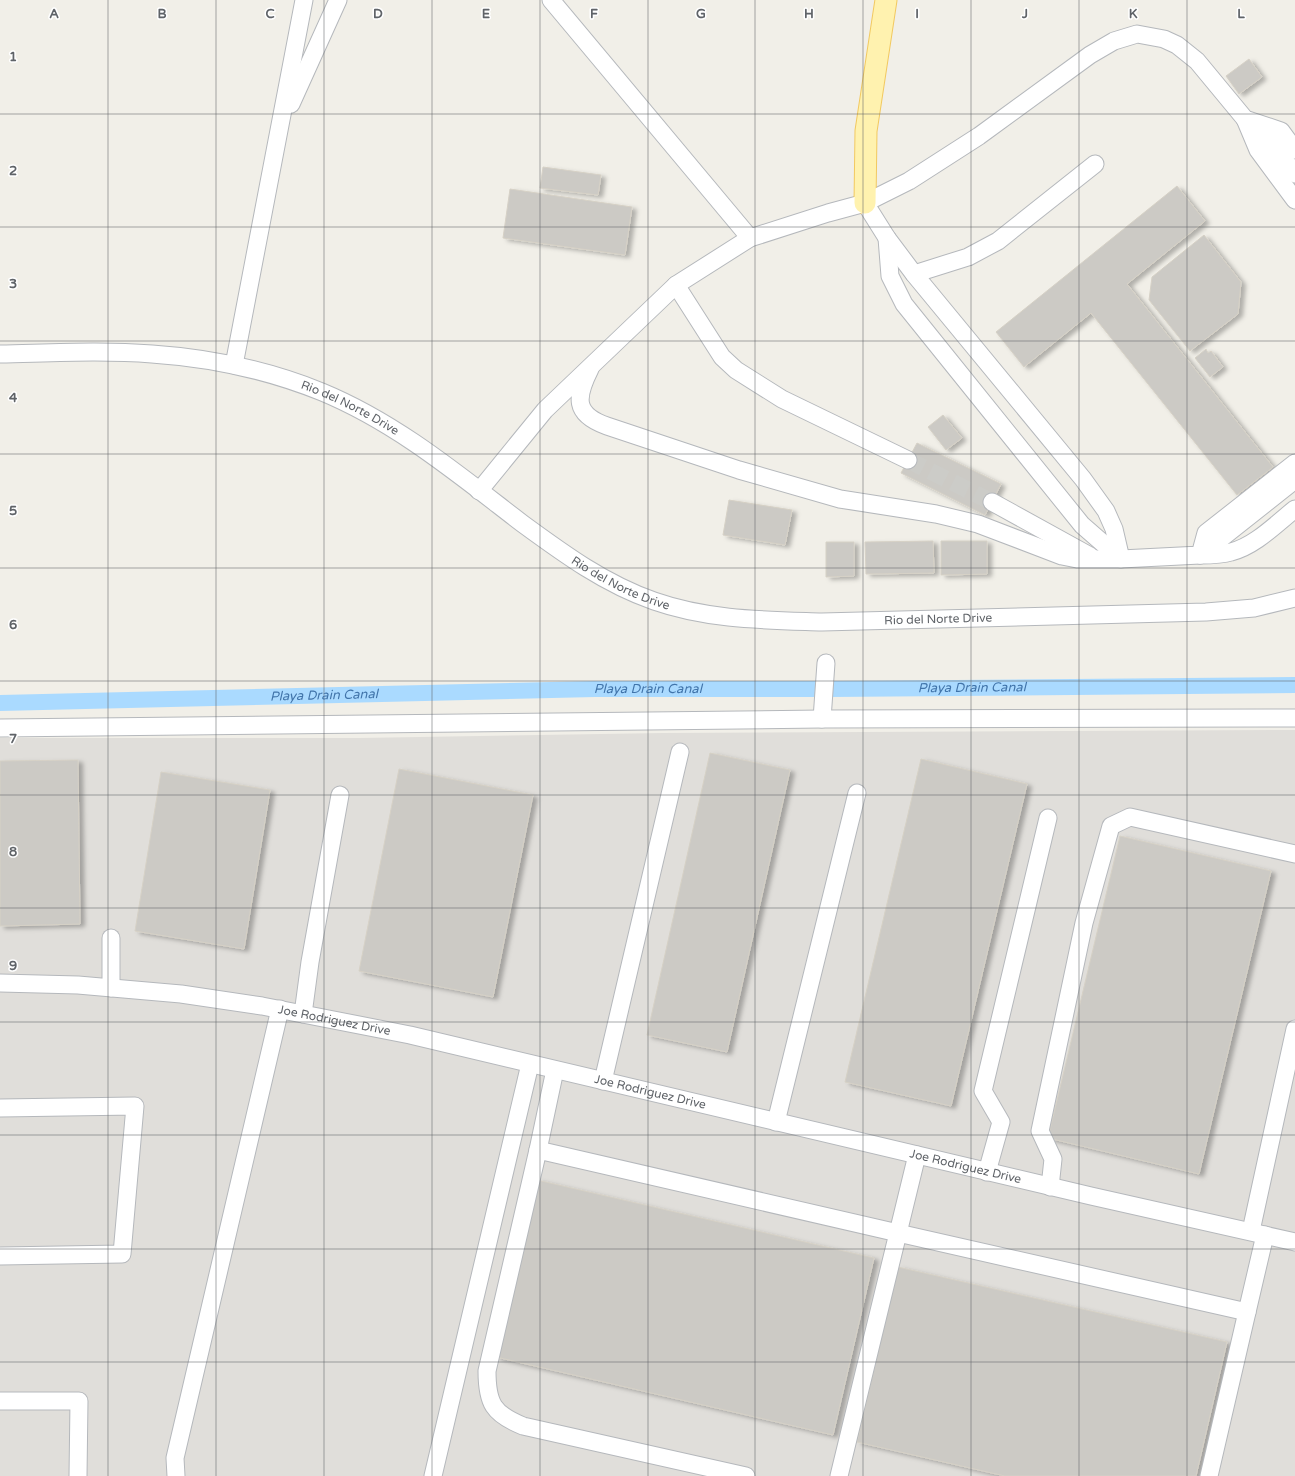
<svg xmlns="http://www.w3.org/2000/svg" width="1295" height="1476" font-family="'Varela Round',sans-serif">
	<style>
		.industrial { fill: #e0deda }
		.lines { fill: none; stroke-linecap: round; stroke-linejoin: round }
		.canal { stroke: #aadaff; stroke-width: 16 }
		.building { fill: #cccac5; stroke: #d6d1c6; filter: url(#shadow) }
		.minor-tunnel { stroke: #ccccc8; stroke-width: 17; stroke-dasharray: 17 8; stroke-linecap: butt }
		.minor-casing { stroke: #b5b8bc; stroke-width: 19 }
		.major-casing { stroke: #f2c960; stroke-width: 23 }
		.minor { stroke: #fff; stroke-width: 17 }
		.major { stroke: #fff2af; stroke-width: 21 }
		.grid { fill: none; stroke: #5f6368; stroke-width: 1; stroke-opacity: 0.55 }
		.labels { text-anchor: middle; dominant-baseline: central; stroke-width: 3; stroke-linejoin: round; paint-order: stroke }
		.street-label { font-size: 12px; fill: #5f6368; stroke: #fff }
		.water-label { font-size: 13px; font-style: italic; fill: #4174aa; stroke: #fff }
		.grid-label { font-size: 13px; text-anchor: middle; font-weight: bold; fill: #5f6368; stroke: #fff; stroke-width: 3; stroke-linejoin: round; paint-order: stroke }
	</style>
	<defs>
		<filter id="shadow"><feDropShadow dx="4.5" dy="2.5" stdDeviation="2" flood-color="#0004"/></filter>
	</defs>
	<rect width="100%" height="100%" fill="#f1efe8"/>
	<polygon class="industrial" points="1295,730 1295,1476 0,1476 0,738 359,738 663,733"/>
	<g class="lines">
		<path class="canal" id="s1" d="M0,703L595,689H831L1295,685"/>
	</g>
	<g class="building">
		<polygon points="1249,59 1262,77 1239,94 1226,76"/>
		<polygon points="543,167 601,175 598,195 540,188"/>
		<polygon points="1177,186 1205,221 1127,284 1273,467 1237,495 1091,313 1024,367 996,332"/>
		<polygon points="510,189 632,207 625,255 503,238"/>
		<polygon points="1204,235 1241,282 1238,314 1190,351 1149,300 1152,277"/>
		<polygon points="1206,349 1208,353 1211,351 1223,367 1210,377 1195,358"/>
		<polygon points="943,415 962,438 946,450 928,427"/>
		<polygon points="917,443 1001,484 985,515 901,473"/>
		<polygon points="729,500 792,510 785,545 723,535"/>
		<polygon points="933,541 934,573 866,574 865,542"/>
		<polygon points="941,541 987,541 987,574 941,575"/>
		<polygon points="826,542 854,542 854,576 826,577"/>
		<polygon points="710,753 790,770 727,1052 647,1035"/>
		<polygon points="921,759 1027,784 951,1106 845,1082"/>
		<polygon points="78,760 80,924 0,926 0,761"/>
		<polygon points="399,769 533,795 493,997 359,971"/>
		<polygon points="161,772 270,790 244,949 135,931"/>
		<polygon points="1120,836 1271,871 1199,1174 1048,1138"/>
		<polygon points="537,1180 874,1258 833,1435 496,1357"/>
		<polygon points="898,1267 1227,1342 1196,1476 1005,1476 857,1442"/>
	</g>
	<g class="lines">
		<polyline class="minor-tunnel" points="908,460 992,502"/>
		<defs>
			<g id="minor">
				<polyline points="551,0 750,238"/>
				<polyline points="291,104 338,0"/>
				<polyline points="1245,119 1258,150 1295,200"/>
				<polyline points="1251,125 1271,142 1295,174"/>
				<polyline points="887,238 890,276 904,304 1082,525 1121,559 1200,555 1206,533 1295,463"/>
				<polyline points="914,274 968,257 998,241 1095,164"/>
				<polyline points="676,285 722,357 736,370 782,399 908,460"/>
				<path id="s2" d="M0,354C50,353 102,350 152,354C210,358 268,370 322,392C397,423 459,475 523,524C564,554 605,584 654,601C708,620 764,620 822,622L1206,612L1254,608L1295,598"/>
				<polyline points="234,365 304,0"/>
				<path d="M590,369C576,397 573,414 607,426L739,470L840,499L936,514L978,524L1062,556L1077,559H1121L1114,529L1106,511L1083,479L914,274L887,238L865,203"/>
				<polyline points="479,491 545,410 676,285 750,238 828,213 865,203 909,181 979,136 1090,55 1114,41 1137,34 1164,39 1177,45 1197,61 1245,119 1281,131 1295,150"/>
				<polyline points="992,502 1090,556"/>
				<polyline points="1200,555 1295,480"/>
				<path d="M1200,555C1210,555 1221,555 1231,552C1255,546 1276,524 1295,509"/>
				<polyline points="822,719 826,663"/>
				<polyline points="0,728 822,719 1295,718"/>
				<polyline points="111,938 111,988"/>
				<path id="s3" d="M0,983L78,985L181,994L262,1006L410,1035L1091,1196L1295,1242"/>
				<polyline points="303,1014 310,962 340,795"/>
				<polyline points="555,1070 538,1150 898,1233 839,1476"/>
				<polyline points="603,1081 680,752"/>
				<polyline points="0,1108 135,1106 122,1254 0,1256"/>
				<polyline points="776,1122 857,793"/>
				<path d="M538,1150L487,1371C487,1403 493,1414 523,1426L746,1476"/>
				<polyline points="917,1155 898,1233 1247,1312 1265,1235"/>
				<polyline points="987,1172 1001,1122 983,1091 1048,818"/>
				<polyline points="1050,1187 1053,1159 1040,1131 1084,923 1111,826 1130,817 1295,854"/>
				<polyline points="1251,1231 1295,1029"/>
				<polyline points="0,1401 79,1401 78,1476"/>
				<polyline points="176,1476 175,1458 280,1009"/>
				<polyline points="433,1476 530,1064"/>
				<polyline points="1209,1476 1247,1312"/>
			</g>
			<polyline id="major" points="865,203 866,131 886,0"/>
		</defs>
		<use href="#minor" class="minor-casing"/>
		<use href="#major" class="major-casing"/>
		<use href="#minor" class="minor"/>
		<use href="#major" class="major"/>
	</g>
	<path class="grid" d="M108,0V1476M216,0V1476M324,0V1476M432,0V1476M540,0V1476M648,0V1476M755,0V1476M863,0V1476M971,0V1476M1079,0V1476M1187,0V1476M0,114H1295M0,227H1295M0,341H1295M0,454H1295M0,568H1295M0,681H1295M0,795H1295M0,908H1295M0,1022H1295M0,1135H1295M0,1249H1295M0,1362H1295"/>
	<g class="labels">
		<g class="street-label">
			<text stroke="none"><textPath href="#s2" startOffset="359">Rio del Norte Drive</textPath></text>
			<text stroke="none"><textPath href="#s2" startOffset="683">Rio del Norte Drive</textPath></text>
			<text stroke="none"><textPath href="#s2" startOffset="1007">Rio del Norte Drive</textPath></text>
			<text stroke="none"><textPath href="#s3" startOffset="337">Joe Rodriguez Drive</textPath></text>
			<text stroke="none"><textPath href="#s3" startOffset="661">Joe Rodriguez Drive</textPath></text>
			<text stroke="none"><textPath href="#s3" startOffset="985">Joe Rodriguez Drive</textPath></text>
		</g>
		<g class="water-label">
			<text stroke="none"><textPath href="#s1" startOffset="972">Playa Drain Canal</textPath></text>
			<text stroke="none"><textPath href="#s1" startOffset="648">Playa Drain Canal</textPath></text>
			<text stroke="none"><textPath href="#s1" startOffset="324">Playa Drain Canal</textPath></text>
		</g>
	</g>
	<g class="grid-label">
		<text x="54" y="18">A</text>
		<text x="162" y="18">B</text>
		<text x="270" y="18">C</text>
		<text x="378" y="18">D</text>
		<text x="486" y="18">E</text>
		<text x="594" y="18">F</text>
		<text x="701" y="18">G</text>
		<text x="809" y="18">H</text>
		<text x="917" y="18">I</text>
		<text x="1025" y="18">J</text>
		<text x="1133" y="18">K</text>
		<text x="1241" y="18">L</text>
		<text x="13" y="61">1</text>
		<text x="13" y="175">2</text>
		<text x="13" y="288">3</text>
		<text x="13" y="402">4</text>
		<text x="13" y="515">5</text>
		<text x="13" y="629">6</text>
		<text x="13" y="743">7</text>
		<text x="13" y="856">8</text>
		<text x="13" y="970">9</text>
	</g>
</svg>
